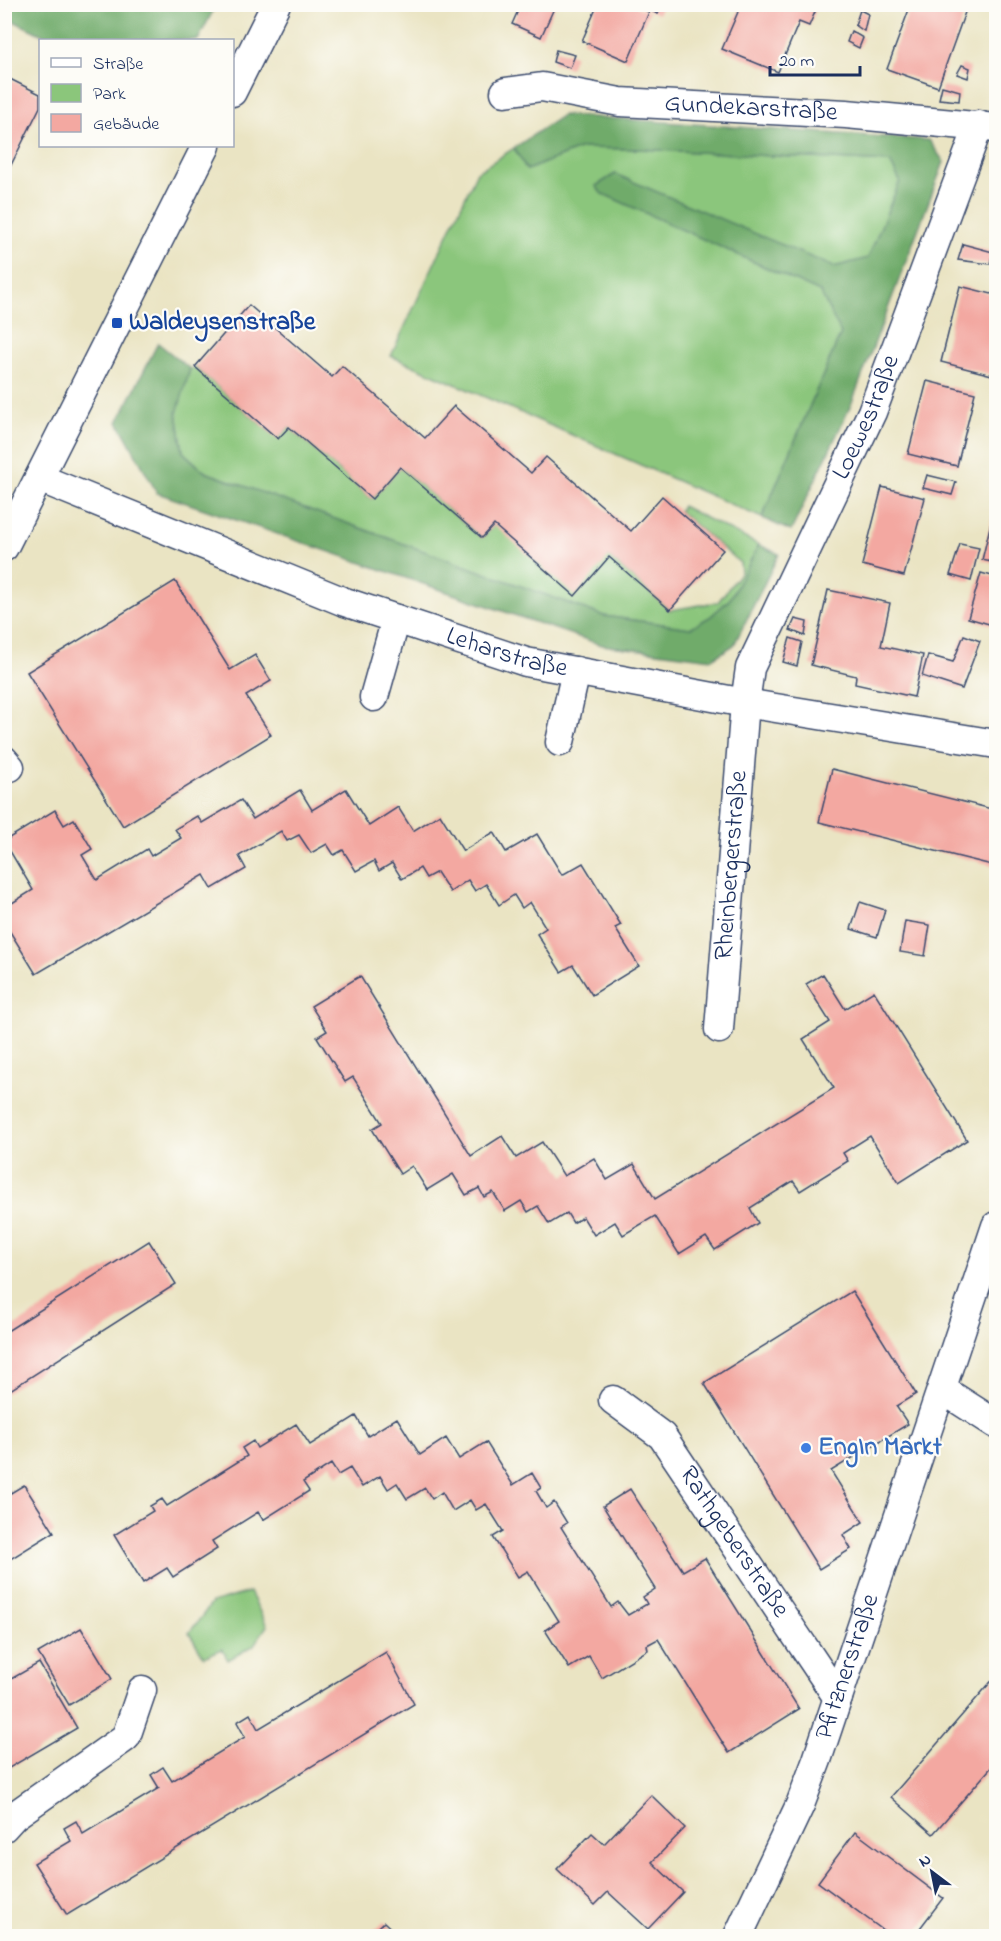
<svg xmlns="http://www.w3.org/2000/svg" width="1001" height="1941" font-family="'Indie Flower',sans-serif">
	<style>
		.green { fill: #8bc67b; stroke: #537a6c; stroke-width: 1.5 }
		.forest { fill: #70ab6b; stroke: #466d64; stroke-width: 1.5 }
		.building { fill: #f3a8a1 }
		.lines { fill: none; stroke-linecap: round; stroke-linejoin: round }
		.minor-casing { stroke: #3a4a6d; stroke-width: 31 }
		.minor { stroke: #fff; stroke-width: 28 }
		.transit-dot { fill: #1a4fb4; stroke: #fdfcf7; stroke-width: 2 }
		.shop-dot { fill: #3f7fe0; stroke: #fdfcf7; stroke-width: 2 }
		.labels { text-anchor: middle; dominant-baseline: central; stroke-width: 4.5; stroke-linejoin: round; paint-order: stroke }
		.street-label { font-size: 26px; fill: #1b2f5e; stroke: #fdfcf7 }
		.transit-label { font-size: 26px; font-weight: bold; fill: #164399; stroke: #fdfcf7; text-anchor: start }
		.shop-label { font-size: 26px; font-weight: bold; fill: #366cbe; stroke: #fdfcf7; text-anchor: start }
	</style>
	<rect width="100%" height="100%" fill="#fdfcf7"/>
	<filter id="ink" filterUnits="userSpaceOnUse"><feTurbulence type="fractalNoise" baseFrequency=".0167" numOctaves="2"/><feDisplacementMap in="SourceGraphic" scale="12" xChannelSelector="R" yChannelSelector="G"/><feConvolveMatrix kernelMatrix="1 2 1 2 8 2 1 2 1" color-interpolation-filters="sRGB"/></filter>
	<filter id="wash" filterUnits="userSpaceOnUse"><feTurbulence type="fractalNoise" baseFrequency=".008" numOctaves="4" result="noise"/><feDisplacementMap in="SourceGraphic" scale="24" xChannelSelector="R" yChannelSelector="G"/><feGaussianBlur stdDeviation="1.35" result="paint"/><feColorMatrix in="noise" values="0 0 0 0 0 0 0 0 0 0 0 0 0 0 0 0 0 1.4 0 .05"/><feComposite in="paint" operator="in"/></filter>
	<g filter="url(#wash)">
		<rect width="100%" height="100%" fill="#eae4c3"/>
		<g class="green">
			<polygon points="514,148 527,170 581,148 639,149 890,162 900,181 868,259 833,267 615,174 596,186 601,193 820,292 841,333 762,518 391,356 477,172"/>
			<polygon points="195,367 278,439 289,427 372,499 400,467 482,538 494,525 609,557 670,610 718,602 741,572 740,563 679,511 682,506 759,545 730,599 710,617 690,628 604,616 205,472 183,452 177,412 190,369"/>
			<polygon points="250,1592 267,1626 253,1646 228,1660 222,1649 204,1657 189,1633 212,1603"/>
		</g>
		<g class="forest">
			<polygon points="4,5 5,4 216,5 198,40 53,40 5,17"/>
			<polygon points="563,115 929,140 944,162 851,405 791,531 762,518 841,333 820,292 601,193 596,186 615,174 834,267 868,258 900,181 890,162 639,149 581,148 527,170 514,148"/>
			<polygon points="158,343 190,369 177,413 183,452 205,472 604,616 690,628 710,617 730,599 759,545 779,554 734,645 712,659 602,645 157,493 118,422"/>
		</g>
		<g id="blocks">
			<g class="building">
				<polygon points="521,4 555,6 541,37 512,24"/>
				<polygon points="598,4 631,4 649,12 628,61 582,41"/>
				<polygon points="635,4 663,4 658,14"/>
				<polygon points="911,4 968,4 938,87 887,69"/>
				<polygon points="741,5 818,5 809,26 799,22 778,72 722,49"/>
				<polygon points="860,10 868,14 864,31 855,25"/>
				<polygon points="851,31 863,38 859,48 847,42"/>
				<polygon points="556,50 575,55 570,68 553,62"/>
				<polygon points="962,65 970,68 968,78 957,74"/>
				<polygon points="4,76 40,94 40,107 10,167 4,164"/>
				<polygon points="942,86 960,91 959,101 939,99"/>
				<polygon points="963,244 993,252 990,264 958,260"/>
				<polygon points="960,286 996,295 996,358 992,375 941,362"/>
				<polygon points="249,305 332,377 342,366 425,438 454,406 531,473 546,457 631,531 662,496 723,550 670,610 609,557 575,596 494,525 482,538 400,467 372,499 289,427 278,439 195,367"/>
				<polygon points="927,381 975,393 957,466 908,454"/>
				<polygon points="927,475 956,482 952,495 923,488"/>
				<polygon points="882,487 925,498 904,576 862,565"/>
				<polygon points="996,502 996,563 982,560"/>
				<polygon points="960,544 979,548 971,581 950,575"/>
				<polygon points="981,573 996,577 996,626 968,618"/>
				<polygon points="175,581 230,670 255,655 271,681 246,696 271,735 123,826 27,672"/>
				<polygon points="828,590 890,603 881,646 923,655 914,697 855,684 856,676 811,665"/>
				<polygon points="795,619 807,622 805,636 790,630"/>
				<polygon points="964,635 980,641 962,689 922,676 928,655 953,662"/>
				<polygon points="790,638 802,642 797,666 783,662"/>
				<polygon points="832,769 996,810 996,866 819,822"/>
				<polygon points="346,789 369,826 398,807 413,831 440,814 463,851 494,832 506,852 537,834 562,875 583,863 621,925 615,928 639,966 592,995 573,965 561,972 537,934 546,928 530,902 522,908 514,895 499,905 486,884 475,891 468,880 450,892 437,872 426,878 420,868 402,879 392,863 379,871 374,861 356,871 343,850 334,855 327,844 311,853 299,835 287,841 281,831 239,856 246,869 212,889 204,875 36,974 4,922 4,908 33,890 4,841 55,810 64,825 74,819 92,849 82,855 97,880 147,849 151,856 181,838 175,829 197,816 202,823 241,800 253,819 300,790 312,810"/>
				<polygon points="860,902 885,910 877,937 851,929"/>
				<polygon points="905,921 930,925 925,956 900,952"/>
				<polygon points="823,974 845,1009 874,991 967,1140 899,1183 870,1136 843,1153 848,1161 800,1191 793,1181 750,1208 758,1223 715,1250 706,1237 679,1254 655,1216 623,1235 615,1222 594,1235 583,1217 573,1223 567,1213 549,1224 538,1206 528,1212 521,1201 505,1211 493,1192 484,1197 479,1188 466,1195 453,1174 427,1190 412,1166 400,1174 372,1129 382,1123 353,1077 345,1082 317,1037 327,1031 311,1006 360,976 471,1156 502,1136 516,1158 542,1142 564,1176 594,1158 607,1180 634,1164 655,1199 834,1088 803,1039 830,1022 806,984"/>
				<polygon points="149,1241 176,1284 4,1394 4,1333"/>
				<polygon points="852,1291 916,1394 896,1406 908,1424 831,1471 863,1522 843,1535 851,1549 819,1569 704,1383"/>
				<polygon points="356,1416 368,1436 397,1418 420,1455 446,1438 459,1459 486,1442 513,1485 532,1473 541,1488 536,1491 546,1508 554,1502 567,1523 561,1527 611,1607 618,1602 628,1615 647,1604 643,1597 655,1589 603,1506 630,1489 683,1571 705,1558 799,1709 729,1753 658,1639 647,1645 648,1650 602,1678 589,1656 569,1668 545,1630 559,1621 528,1571 518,1577 493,1537 503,1531 486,1504 476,1510 470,1500 453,1511 442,1492 432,1499 425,1488 407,1499 397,1483 388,1489 380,1476 362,1487 350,1468 338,1475 331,1464 303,1482 309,1491 263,1520 258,1512 212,1541 217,1549 173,1577 167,1568 143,1583 114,1535 153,1511 150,1506 162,1499 167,1506 247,1456 242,1448 253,1441 257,1448 296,1424 310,1445"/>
				<polygon points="24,1485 54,1532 4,1563 4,1497"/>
				<polygon points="81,1628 112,1679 69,1705 38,1653"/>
				<polygon points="386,1652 414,1704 67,1915 34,1863 71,1841 64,1828 76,1821 83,1834 159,1788 151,1775 163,1767 172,1781 245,1737 237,1722 250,1714 258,1729"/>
				<polygon points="39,1663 77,1728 4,1771 4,1683"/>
				<polygon points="996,1676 996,1762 933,1834 891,1797"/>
				<polygon points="651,1795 685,1828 652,1862 683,1892 648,1929 608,1892 595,1905 557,1869 592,1833 604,1844"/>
				<polygon points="855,1832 943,1898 914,1936 891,1936 818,1882"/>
				<polygon points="384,1922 399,1936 370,1936"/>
			</g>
		</g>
	</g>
	<g filter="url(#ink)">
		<use href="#blocks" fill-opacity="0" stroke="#3a4a6d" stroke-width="1.5"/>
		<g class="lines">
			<defs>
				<g id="minor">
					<polyline points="232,92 276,4"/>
					<path id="s1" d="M505,92L542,87L620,102L846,114L996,128"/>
					<path id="s2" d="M39,478L342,601L526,662L745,703L996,744"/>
					<polyline points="4,547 206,146"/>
					<polyline points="374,697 396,619"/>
					<polyline points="560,742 576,671"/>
					<polyline points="4,760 10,767"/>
					<path id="s3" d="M719,1029L745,703L750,668L872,412L979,125"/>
					<polyline points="943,1390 996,1424"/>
					<path id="s4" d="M613,1400L662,1436L838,1698"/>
					<polyline points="4,1827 14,1816 126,1737 142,1690"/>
					<path id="s5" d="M738,1936L800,1805L817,1760L996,1226"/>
				</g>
			</defs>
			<use href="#minor" class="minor-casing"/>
			<use href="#minor" class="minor"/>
		</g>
	</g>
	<rect class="transit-dot" x="111" y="317" width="12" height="12" rx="3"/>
	<circle class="shop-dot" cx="806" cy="1448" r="6"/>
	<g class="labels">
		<g class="street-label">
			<text stroke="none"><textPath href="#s1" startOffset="248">Gundekarstraße</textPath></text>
			<text stroke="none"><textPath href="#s3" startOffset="639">Loewestraße</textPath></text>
			<text stroke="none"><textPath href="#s2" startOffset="500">Leharstraße</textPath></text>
			<text stroke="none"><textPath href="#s3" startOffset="164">Rheinbergerstraße</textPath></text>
			<text stroke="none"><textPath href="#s4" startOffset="189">Rathgeberstraße</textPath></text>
			<text stroke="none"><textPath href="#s5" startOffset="291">Pfitznerstraße</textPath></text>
		</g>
		<g class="transit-label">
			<text x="129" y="323">Waldeysenstraße</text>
		</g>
		<g class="shop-label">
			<text x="818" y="1448">EngIn Markt</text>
		</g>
	</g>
	<rect width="1001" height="1941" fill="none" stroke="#fdfcf7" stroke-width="24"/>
	<rect x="39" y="39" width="195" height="108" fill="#fdfcf7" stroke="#a3aaba" stroke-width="1.5"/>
	<rect x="51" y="58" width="30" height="9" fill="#ffffff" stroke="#a3aaba" stroke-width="1.5"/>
	<text x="93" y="69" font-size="18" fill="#1b2f5e">Straße</text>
	<rect x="51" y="84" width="30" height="18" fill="#8bc67b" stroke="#a3aaba" stroke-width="1.5"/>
	<text x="93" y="99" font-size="18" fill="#1b2f5e">Park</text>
	<rect x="51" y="114" width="30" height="18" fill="#f3a8a1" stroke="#a3aaba" stroke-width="1.5"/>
	<text x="93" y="129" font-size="18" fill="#1b2f5e">Gebäude</text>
	<g transform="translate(932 1872) rotate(328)" stroke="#fdfcf7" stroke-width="4.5" paint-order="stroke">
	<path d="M0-4.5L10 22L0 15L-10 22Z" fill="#1b2f5e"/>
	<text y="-9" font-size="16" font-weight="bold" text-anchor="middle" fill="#1b2f5e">N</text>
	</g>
	<path d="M770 66v9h90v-9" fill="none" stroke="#1b2f5e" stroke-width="3"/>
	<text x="779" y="66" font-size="18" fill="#1b2f5e" stroke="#fdfcf7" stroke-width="4.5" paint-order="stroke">20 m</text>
</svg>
